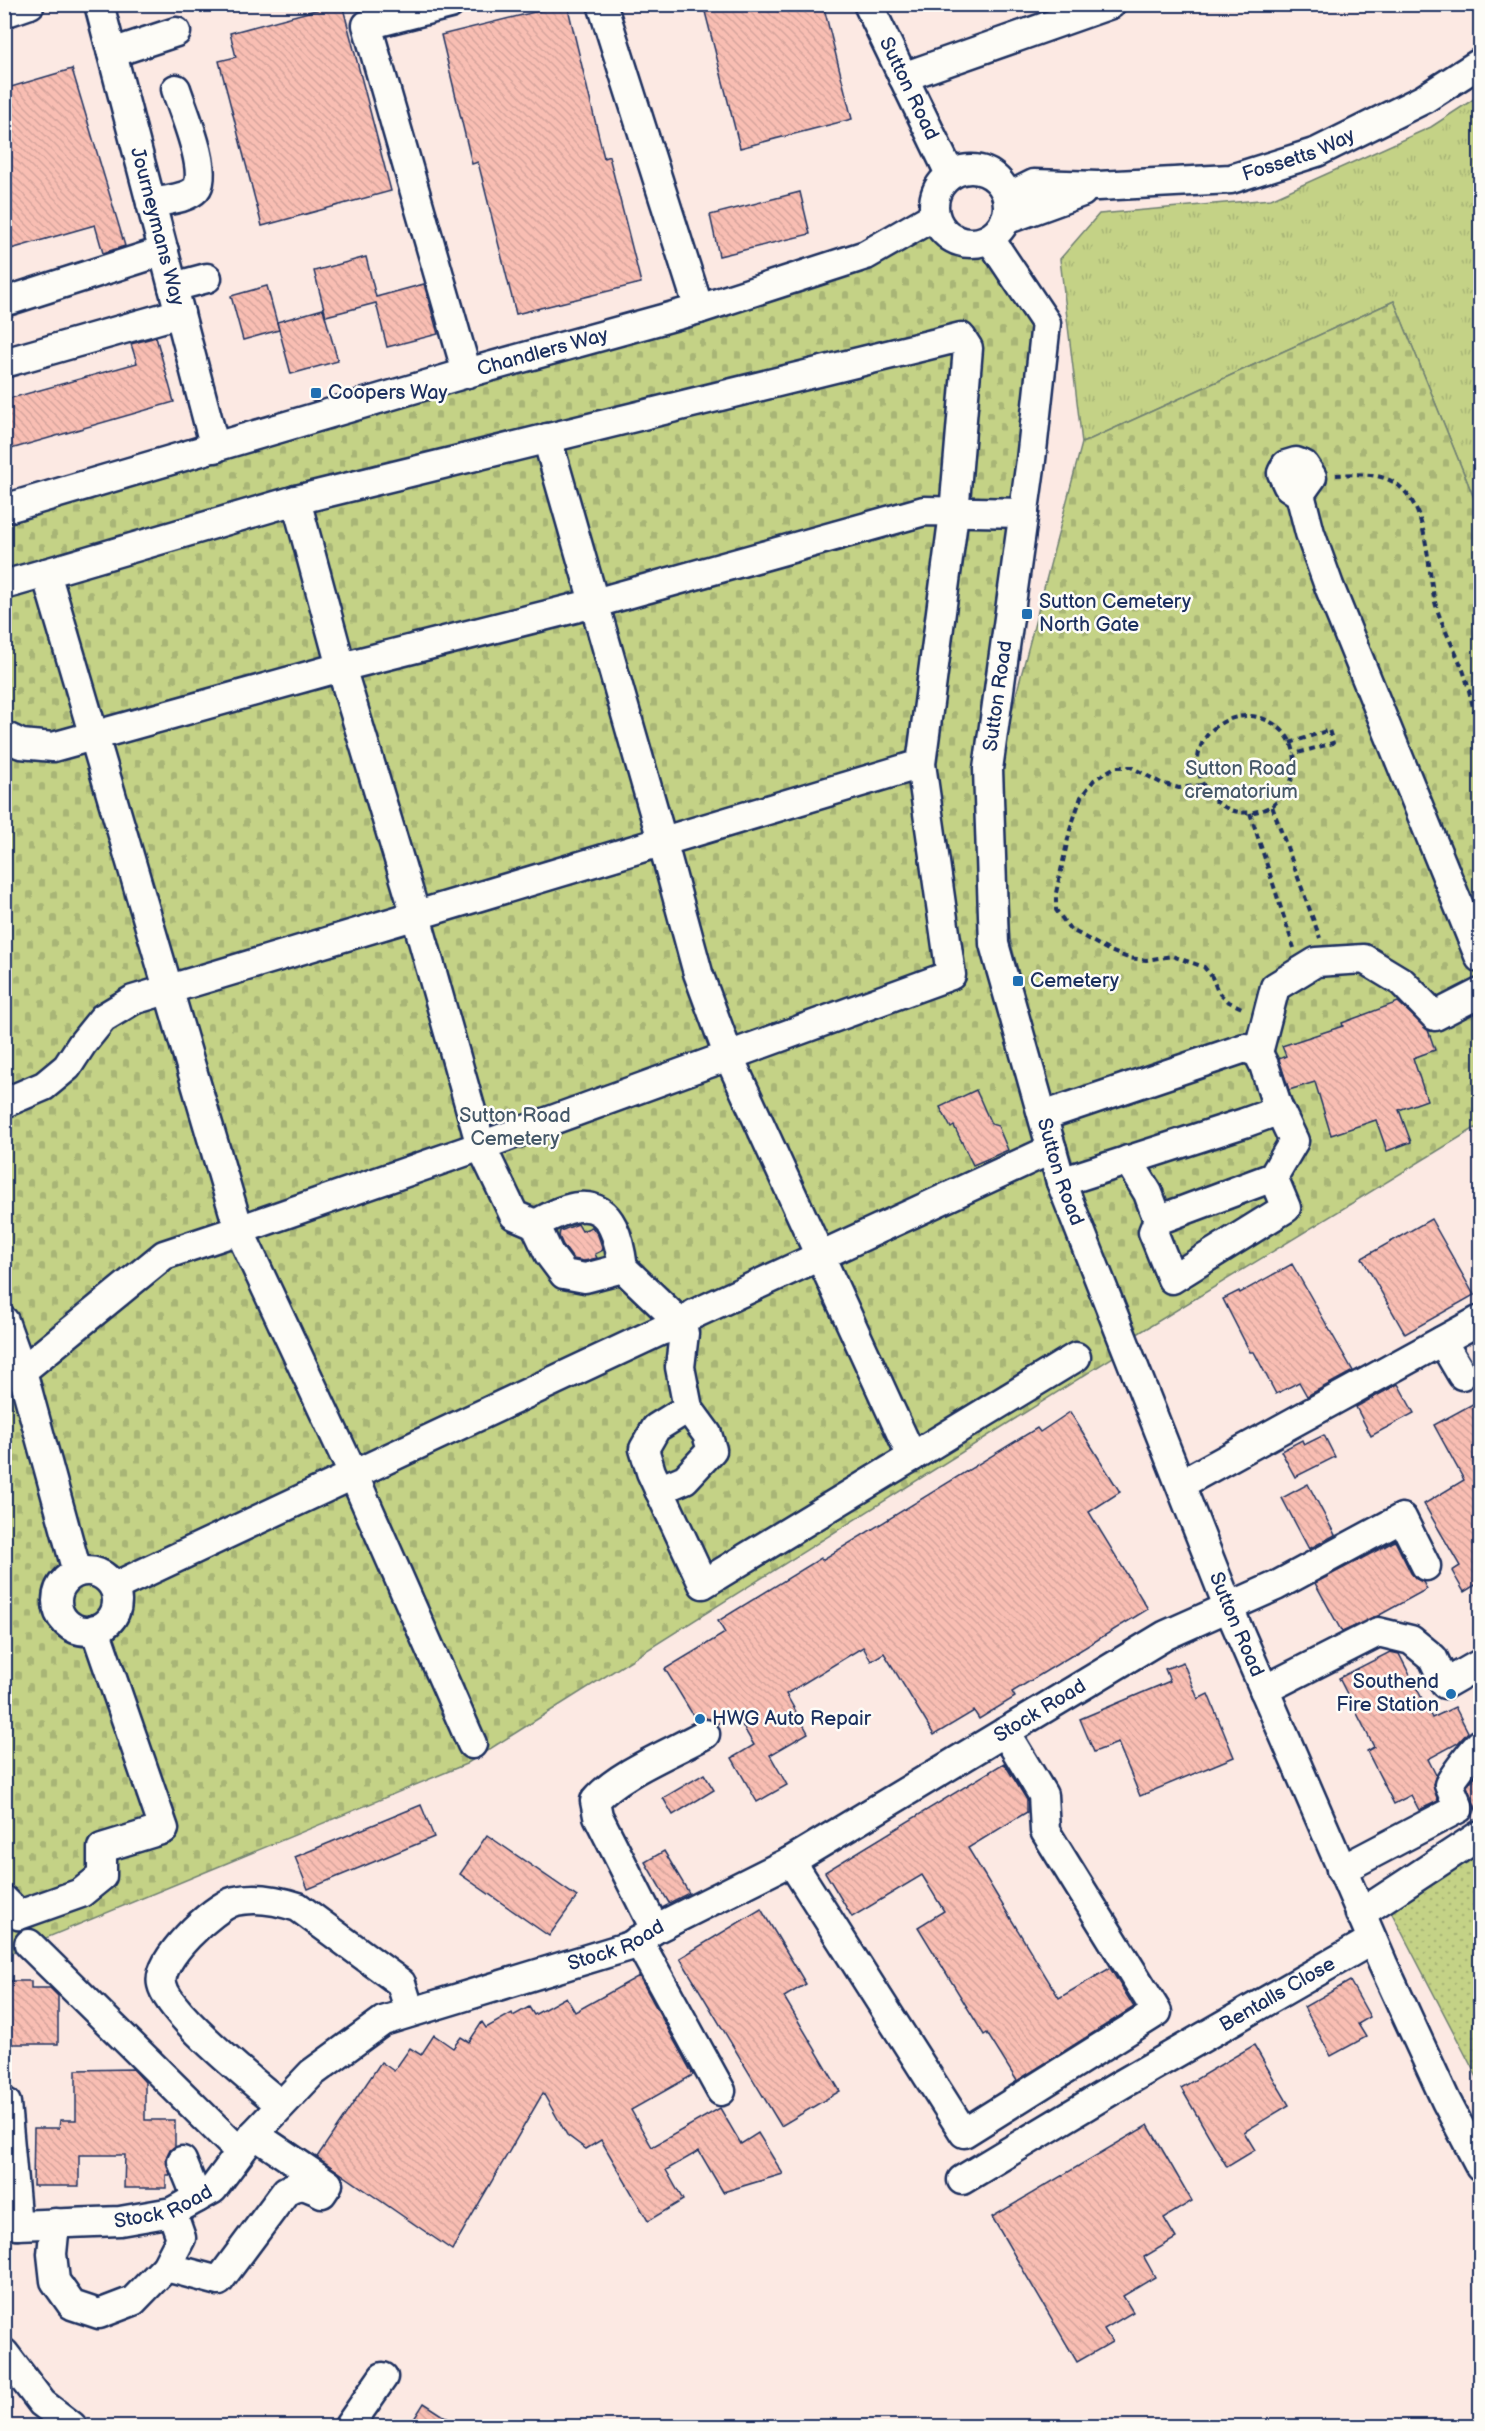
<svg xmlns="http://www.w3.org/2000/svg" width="1485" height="2431" font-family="'Balsamiq Sans',sans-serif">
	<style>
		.grass { fill: url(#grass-tufts); stroke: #708072; stroke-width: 1.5 }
		.cemetery { fill: url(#cemetery-stones); stroke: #708072; stroke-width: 1.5 }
		.park { fill: url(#park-dots); stroke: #708072; stroke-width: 1.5 }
		.building { fill: url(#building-back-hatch); stroke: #1b2f5e; stroke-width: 1.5 }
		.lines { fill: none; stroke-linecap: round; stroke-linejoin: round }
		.minor-casing { stroke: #1b2f5e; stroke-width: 33 }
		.path { stroke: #1b2f5e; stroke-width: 4; stroke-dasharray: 6 4.5; stroke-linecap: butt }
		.minor { stroke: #fdfcf7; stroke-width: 28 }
		.poi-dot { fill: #1f6fb2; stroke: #fdfcf7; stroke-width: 2 }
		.labels { text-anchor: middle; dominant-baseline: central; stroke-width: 5; stroke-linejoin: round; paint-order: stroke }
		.street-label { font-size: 20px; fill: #1b2f5e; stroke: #fdfcf7 }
		.poi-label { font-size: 20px; fill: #1b2f5e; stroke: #fdfcf7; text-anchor: start }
		.park-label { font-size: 20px; fill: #455868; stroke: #fdfcf7 }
	</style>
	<defs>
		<pattern id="grass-tufts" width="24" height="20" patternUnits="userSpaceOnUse" patternTransform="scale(1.5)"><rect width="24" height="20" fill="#c4d286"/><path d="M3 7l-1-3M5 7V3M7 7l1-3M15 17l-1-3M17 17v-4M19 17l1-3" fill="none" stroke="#a8b576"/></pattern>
		<pattern id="cemetery-stones" width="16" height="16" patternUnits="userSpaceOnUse" patternTransform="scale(1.5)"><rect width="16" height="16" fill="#c4d286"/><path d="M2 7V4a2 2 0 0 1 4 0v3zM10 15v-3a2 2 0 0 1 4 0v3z" fill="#a8b576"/></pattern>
		<pattern id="park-dots" width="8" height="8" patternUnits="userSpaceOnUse" patternTransform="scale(1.5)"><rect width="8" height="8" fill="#c4d286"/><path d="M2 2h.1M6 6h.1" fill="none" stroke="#a8b576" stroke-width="1.8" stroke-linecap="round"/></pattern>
		<pattern id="building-back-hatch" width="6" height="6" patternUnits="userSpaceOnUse" patternTransform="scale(1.5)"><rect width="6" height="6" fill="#f9beb3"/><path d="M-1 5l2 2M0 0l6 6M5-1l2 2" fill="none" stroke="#d5a49c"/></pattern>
	</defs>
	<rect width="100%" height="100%" fill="#fce9e3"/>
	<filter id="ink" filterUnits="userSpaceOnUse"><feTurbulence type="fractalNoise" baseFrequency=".0167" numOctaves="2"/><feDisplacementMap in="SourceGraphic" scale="12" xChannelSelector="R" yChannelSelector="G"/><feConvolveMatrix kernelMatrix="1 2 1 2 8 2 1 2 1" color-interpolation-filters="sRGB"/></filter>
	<g filter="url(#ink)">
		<polygon class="grass" points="1480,95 1480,513 1394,301 1082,443 1060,259 1099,214 1271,199 1431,127"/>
		<g class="cemetery">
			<path d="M934,216C952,243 959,247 990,239L1046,323L988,769L994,944L1126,1349L466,1764L5,1955V509L699,309Z"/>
			<polygon points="1394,301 1480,513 1480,1125 1129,1339 1043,1069 1010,939 1000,756 1082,443"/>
		</g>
		<polygon class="park" points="1480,1835 1480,2083 1384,1898"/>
		<g class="building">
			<polygon points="338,4 342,4 391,191 262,226 219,61 236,57 230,33"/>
			<polygon points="567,4 604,158 609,156 641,283 516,314 478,162 472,164 441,35"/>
			<polygon points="703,4 823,4 852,119 740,148"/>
			<polygon points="72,69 125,246 103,253 95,225 4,251 4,89"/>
			<polygon points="800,192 810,234 719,256 710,215"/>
			<polygon points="366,257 376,297 424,284 438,334 387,347 376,303 326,316 314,271"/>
			<polygon points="267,286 279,330 243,340 231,296"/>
			<polygon points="323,309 338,361 291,374 277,322"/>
			<polygon points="156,337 174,402 4,451 4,400 137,363 131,344"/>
			<polygon points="1398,1002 1428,1030 1435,1050 1413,1058 1427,1100 1399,1110 1411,1142 1387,1151 1376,1120 1331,1135 1315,1082 1289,1090 1279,1059 1286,1056 1282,1046 1343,1026 1342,1023"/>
			<polygon points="976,1090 991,1124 998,1126 1008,1150 973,1165 954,1126 951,1128 940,1107"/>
			<polygon points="1431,1219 1474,1295 1405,1334 1362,1258"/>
			<polygon points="578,1224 582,1231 592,1227 598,1235 603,1250 595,1254 597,1258 584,1261 573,1259 563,1245 559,1236 560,1231"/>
			<polygon points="1292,1264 1353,1371 1307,1396 1299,1382 1276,1394 1254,1352 1250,1352 1223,1299 1239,1291 1240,1293"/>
			<polygon points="1398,1384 1414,1413 1371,1436 1356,1407"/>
			<polygon points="1480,1400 1480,1582 1464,1592 1452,1571 1460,1566 1424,1504 1464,1480 1434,1425"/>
			<polygon points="1070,1412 1120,1492 1089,1512 1148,1609 1012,1692 1015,1697 979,1719 974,1711 934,1735 884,1653 871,1661 863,1647 786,1694 808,1733 770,1755 787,1785 757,1802 732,1758 754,1745 735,1713 717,1724 706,1718 696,1720 665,1669 725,1633 718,1621 821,1558 822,1560 1037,1428 1040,1432"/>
			<polygon points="1324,1435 1335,1457 1295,1477 1281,1451 1302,1440 1304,1445"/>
			<polygon points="1308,1484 1335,1535 1309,1549 1282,1498"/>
			<polygon points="1395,1541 1411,1573 1416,1579 1423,1582 1427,1589 1376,1617 1342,1632 1315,1583"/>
			<polygon points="1390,1652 1399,1654 1432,1718 1455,1707 1468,1732 1458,1743 1428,1759 1436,1775 1433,1785 1438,1801 1419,1810 1411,1795 1394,1804 1367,1751 1374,1747 1339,1678"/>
			<polygon points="1183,1662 1198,1699 1208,1694 1234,1757 1140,1796 1118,1743 1094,1752 1080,1719 1170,1681 1165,1669"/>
			<polygon points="1004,1763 1027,1800 1027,1812 968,1848 1059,1998 1110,1968 1134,2007 1017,2081 987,2033 984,2035 918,1927 944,1911 922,1875 852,1917 825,1872"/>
			<polygon points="1480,1770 1480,1819 1467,1786"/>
			<polygon points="704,1774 714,1790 673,1815 663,1798"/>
			<polygon points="421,1805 434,1837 308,1889 295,1857"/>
			<polygon points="487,1835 577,1897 549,1936 460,1874"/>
			<polygon points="664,1851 689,1893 669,1903 645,1862"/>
			<polygon points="761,1909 806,1984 784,1997 840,2091 781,2126 680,1958"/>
			<polygon points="639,1976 693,2075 631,2110 652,2147 720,2108 741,2144 758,2133 783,2174 723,2192 699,2151 666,2170 683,2200 648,2221 601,2140 586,2149 567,2135 543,2093 452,2250 317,2157 381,2062 394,2071 410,2048 421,2055 434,2035 453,2048 461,2037 469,2042 482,2022 486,2028 512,2013 513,2016 529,2007 534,2015 566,1997 575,2012"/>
			<polygon points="4,1981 31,1981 31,1988 50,1988 58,1996 58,2044 4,2044"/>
			<polygon points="1350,1981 1370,2017 1358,2024 1366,2037 1331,2056 1304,2007"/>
			<polygon points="1254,2045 1289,2105 1244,2132 1255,2150 1227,2167 1181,2088"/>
			<polygon points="133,2069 145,2082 145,2120 175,2120 175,2146 169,2151 166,2158 170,2175 166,2175 166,2188 124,2188 125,2155 79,2155 79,2186 33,2186 34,2128 59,2128 60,2120 76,2120 76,2070"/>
			<polygon points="1148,2125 1192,2201 1164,2218 1176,2238 1144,2257 1155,2277 1123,2296 1133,2312 1104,2329 1112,2342 1077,2362 992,2217"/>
			<polygon points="424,2403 461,2427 409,2427"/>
		</g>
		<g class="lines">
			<defs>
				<g id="minor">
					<path id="s1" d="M99,4L215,448"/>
					<polyline points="450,4 367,25 467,373"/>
					<polyline points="602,4 699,309"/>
					<path id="s2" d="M868,4L950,174"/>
					<polyline points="4,13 30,4"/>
					<polyline points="112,53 176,32"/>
					<polyline points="903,77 1111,4"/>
					<circle cx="971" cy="206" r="37"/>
					<path id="s3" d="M1008,197L1034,184L1098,186L1231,179L1317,152L1424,99L1480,63"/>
					<path d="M151,203C164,200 187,199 196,189C210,173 182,108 176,89"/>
					<polyline points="1005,220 1082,192"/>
					<path id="s4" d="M990,239L1046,323L1031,460L988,769L994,944L1061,1182L1228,1606L1383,1964L1446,2101L1480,2166"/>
					<polyline points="173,287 207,278"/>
					<polyline points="4,302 164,251"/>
					<polygon points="961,337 968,348 954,513 921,764 951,975 481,1146 239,1230 46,573 296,500"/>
					<polyline points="4,363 180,313"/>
					<polyline points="547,438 662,840 698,973 729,1057 912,1457"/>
					<polyline points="1300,494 1312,477 1304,465 1296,462 1286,465 1282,473 1288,486 1300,494 1310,533 1329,586 1480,958"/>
					<polyline points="296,500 341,667 416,916 481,1146 514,1215 535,1224 549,1254 564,1274 585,1278 623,1268 670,1313"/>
					<path id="s5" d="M4,509L467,373L699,309L866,255L934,216"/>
					<polyline points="4,585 46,573"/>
					<polyline points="4,736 21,744 53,747 341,667 595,603 924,511 1024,513"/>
					<polyline points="1258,1053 1275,987 1316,962 1364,959 1402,982 1435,1016 1480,993"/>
					<polyline points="4,1103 44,1086 67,1067 82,1044 103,1018 133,1000 921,764"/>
					<polyline points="1043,1116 1245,1048 1258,1053 1264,1065 1277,1105 1269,1114 1244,1123 1061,1182"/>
					<polyline points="1128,1160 1148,1193 1158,1220 1273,1177 1294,1141 1277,1105"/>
					<polyline points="1158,1220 1153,1232 1172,1279 1286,1208 1273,1177"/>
					<path d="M535,1224C548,1218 564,1208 579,1207C613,1203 620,1244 623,1268"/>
					<polyline points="694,1314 1052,1149"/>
					<polyline points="4,1321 22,1371"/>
					<polyline points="684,1333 680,1367 688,1408 656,1428 644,1449 651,1472 703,1584 1076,1357"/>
					<polyline points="1442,1341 1462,1375"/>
					<polyline points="1181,1484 1480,1320"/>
					<polyline points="659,1490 685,1479 712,1450 707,1434 688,1408"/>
					<circle cx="87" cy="1601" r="30"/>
					<polyline points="77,1572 22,1371 164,1255 239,1230 354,1476 472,1744"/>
					<polyline points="114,1587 660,1331 671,1328"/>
					<polyline points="1264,1690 1378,1632 1411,1640 1433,1658 1445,1684 1480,1664"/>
					<polyline points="791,1861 964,2133 1157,2012 1045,1831 1043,1795 1005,1732"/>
					<path d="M1341,1870L1459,1808L1449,1785C1451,1779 1476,1746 1480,1744"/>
					<polyline points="4,1900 19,1915 81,1893 102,1876 102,1848 164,1829 95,1629"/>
					<polyline points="1360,1914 1480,1835"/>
					<path d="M655,1929L598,1816L595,1801C617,1774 673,1752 705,1734"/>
					<polyline points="638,1940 721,2091"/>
					<polyline points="29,1944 240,2152"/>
					<polyline points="6,2103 17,2225"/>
					<path d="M281,2105C255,2083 168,2014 162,1984C156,1961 213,1907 235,1901C256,1896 277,1900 298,1907L401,1983L410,2012"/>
					<polyline points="182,2161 197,2198"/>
					<path id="s6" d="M962,2180L1122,2084L1372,1940"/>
					<path id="s7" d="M4,2223L17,2225L120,2221L172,2212L213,2189L254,2134L312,2073L383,2021L630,1946L655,1929L791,1861L1166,1635L1276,1586L1402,1518L1426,1566"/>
					<polyline points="55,2223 52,2254 55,2281 72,2305 99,2314 133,2301 166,2267 181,2238 172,2212"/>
					<path d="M166,2267L219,2281L286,2191C301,2182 307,2186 322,2193L328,2184L254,2134"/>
					<polyline points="4,2353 42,2403 72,2426"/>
					<polyline points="349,2426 383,2377"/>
				</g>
			</defs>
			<use href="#minor" class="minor-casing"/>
			<g class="path">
				<path d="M1336,475C1351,474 1372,473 1387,479C1430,496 1426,565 1435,602C1440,622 1455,650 1463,670C1470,689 1472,710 1480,728"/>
				<polyline points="1290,743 1329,730 1333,743 1294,754"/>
				<polyline points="1202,785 1179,788 1161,783 1131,767 1115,767 1094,780 1081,797 1070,830 1056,893 1056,910 1070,929 1108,950 1128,958 1146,960 1172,956 1204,967 1212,977 1218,992 1227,1001 1244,1009"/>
				<path d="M1272,806C1304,781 1304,732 1261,718C1249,714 1237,716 1225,721C1167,750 1211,837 1272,806L1320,938"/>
				<polyline points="1250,813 1294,948"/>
			</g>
			<use href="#minor" class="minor"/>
		</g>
	</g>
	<g class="poi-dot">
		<rect x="310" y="387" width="12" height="12" rx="3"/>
		<rect x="1021" y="608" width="12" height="12" rx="3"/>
		<rect x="1012" y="975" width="12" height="12" rx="3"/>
		<circle cx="1451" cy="1694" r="6"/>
		<circle cx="700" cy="1719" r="6"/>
	</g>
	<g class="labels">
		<g class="street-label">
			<text stroke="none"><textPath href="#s2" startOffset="94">Sutton Road</textPath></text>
			<text stroke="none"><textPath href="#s3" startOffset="298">Fossetts Way</textPath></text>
			<text stroke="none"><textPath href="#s1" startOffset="230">Journeymans Way</textPath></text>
			<text stroke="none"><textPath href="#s5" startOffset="561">Chandlers Way</textPath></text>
			<text transform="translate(998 696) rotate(-82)">Sutton Road</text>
			<text stroke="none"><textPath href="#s4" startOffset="963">Sutton Road</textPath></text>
			<text stroke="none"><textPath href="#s4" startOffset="1449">Sutton Road</textPath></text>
			<text stroke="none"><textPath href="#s7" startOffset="1188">Stock Road</textPath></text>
			<text stroke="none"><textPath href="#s7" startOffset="702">Stock Road</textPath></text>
			<text stroke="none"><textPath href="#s6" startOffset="366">Bentalls Close</textPath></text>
			<text stroke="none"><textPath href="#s7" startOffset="162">Stock Road</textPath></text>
		</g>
		<g class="poi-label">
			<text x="328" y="393">Coopers Way</text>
			<text x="1039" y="602">Sutton Cemetery<tspan x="1039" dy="23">North Gate</tspan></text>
			<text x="1030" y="981">Cemetery</text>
			<text x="1439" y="1682" text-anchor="end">Southend<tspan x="1439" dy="23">Fire Station</tspan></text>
			<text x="712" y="1719">HWG Auto Repair</text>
		</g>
		<g class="park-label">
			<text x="1241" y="769">Sutton Road<tspan x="1241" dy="23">crematorium</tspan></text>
			<text x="515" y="1116">Sutton Road<tspan x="515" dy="23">Cemetery</tspan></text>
		</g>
	</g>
	<rect width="1485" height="2431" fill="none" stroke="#fdfcf7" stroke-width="24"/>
	<rect x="12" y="12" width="1461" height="2407" fill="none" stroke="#1b2f5e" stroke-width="2" filter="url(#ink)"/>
</svg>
